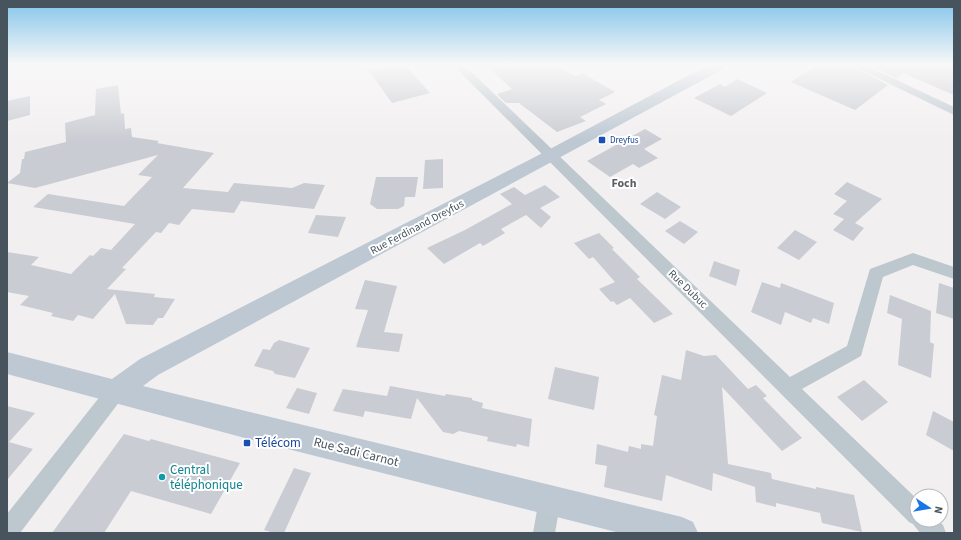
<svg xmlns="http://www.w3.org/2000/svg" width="961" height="540" font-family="'Source Sans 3',sans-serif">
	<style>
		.green { fill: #bef0d0 }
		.building { fill: #c9ccd2 }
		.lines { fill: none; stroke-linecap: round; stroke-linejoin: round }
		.street { fill: #bdc7ce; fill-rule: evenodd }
		.secondary { fill: #bdc8d3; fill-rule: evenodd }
		.transit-dot { fill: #1a4fb4; stroke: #fff; stroke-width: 1.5 }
		.culture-dot { fill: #0f9aa8; stroke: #fff; stroke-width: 1.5 }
		.labels { text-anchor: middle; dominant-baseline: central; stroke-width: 4; stroke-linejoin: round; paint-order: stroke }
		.far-transit-label { font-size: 9px; fill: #164399; stroke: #fff; text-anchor: start }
		.street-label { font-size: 11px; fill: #47535d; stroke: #fff }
		.neighbourhood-label { font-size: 12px; font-weight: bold; fill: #5c6065; stroke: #fff }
		.near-transit-label { font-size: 13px; fill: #164399; stroke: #fff; text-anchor: start }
		.near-street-label { font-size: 13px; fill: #47535d; stroke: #fff }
		.near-culture-label { font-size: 13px; fill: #0d838f; stroke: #fff; text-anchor: start }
	</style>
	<rect width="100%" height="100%" fill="#f2eff0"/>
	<polygon class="green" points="356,65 398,65 362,74"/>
	<g class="building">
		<polygon points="398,65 405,65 430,93 392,103 370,72"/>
		<polygon points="486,65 556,65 575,76 582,73 615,92 599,100 606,104 580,117 586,121 557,132 519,103 506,103 497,94 512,89"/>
		<polygon points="817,65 850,65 888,85 855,110 791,82"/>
		<polygon points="869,65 954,65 954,95 903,73 896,78"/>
		<polygon points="737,79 767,93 731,116 694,98 720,84 725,87"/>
		<polygon points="118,85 121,114 124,113 125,129 131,128 132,137 159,141 157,143 214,153 183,188 228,192 234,183 292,188 304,183 325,185 314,209 241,201 234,213 192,209 179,225 169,223 161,233 156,232 122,268 126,269 107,289 155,294 154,297 175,299 163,318 158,318 153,325 126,324 115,294 93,319 78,315 73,321 51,316 53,313 20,305 29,296 7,292 7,252 39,257 31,265 71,274 90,255 93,256 101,248 111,250 135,224 33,207 48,194 124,206 152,177 138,175 158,155 35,188 7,183 20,173 22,159 24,159 25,152 66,142 65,123 95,115 96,89"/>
		<polygon points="30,96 30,115 7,121 7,101"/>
		<polygon points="645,129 662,139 644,149 658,158 639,168 633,164 610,177 587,161"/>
		<polygon points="443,159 443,188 423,189 425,160"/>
		<polygon points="376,177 418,177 415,197 405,197 404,206 398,209 377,209 370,204"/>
		<polygon points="847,182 882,199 855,223 864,228 853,241 833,230 844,219 833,214 847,201 834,194"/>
		<polygon points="545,185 560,197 540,208 551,217 541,228 526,215 501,229 505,233 483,246 480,243 444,264 427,248 465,230 512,204 500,194 514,187 525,195"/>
		<polygon points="657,192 681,207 665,219 640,204"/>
		<polygon points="316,215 346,217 338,237 308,233"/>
		<polygon points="680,221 698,232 684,244 665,231"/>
		<polygon points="795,230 817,242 799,260 777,248"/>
		<polygon points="599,233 614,248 612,249 640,277 637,279 673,314 654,323 630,298 617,305 613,301 611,302 599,289 615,282 593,257 589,259 574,243"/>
		<polygon points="714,261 740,270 736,286 709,276"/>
		<polygon points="365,280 397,286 384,332 403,334 399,352 356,347 368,310 355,309"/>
		<polygon points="762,282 780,288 781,283 834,303 829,324 813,318 811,323 785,312 781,325 751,312"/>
		<polygon points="939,283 954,288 954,319 936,313"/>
		<polygon points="890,295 931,311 930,342 934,344 931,378 898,365 902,319 887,313"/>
		<polygon points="279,340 310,348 295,378 275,374 273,371 254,366 263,349 270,350 274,343"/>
		<polygon points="686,350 704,356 716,355 748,389 756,385 767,396 763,398 802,438 782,451 722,387 728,464 771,473 772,479 816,489 816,487 854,495 862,532 822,523 820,513 776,503 776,507 756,502 755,487 713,473 712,491 666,475 662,501 604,487 607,466 595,464 597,444 628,452 629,446 641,449 641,444 653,446 657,416 654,415 662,375 681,380"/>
		<polygon points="555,367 599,377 594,410 548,399"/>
		<polygon points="864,380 888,402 862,421 837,397"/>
		<polygon points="390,386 445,396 446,394 472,398 472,400 483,403 482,408 532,419 529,447 517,444 516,447 487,441 488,437 459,431 453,434 443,432 417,398 411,419 365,411 363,417 333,411 343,389 387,396"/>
		<polygon points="297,388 317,393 309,414 286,408"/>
		<polygon points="7,406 35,413 9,442 33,449 7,480"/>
		<polygon points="933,411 954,422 954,451 926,435"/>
		<polygon points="124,434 149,441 151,439 240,463 211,514 131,491 104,533 52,533"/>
		<polygon points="294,468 311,473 284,533 274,533 264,530"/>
	</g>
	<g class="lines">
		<g class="street">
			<polygon points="453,65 464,65 790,377 847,346 870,269 913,253 954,267 954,279 913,265 883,277 861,356 802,389 917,499 917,520 938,520 943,525 946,533 920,533 913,524 909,522"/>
			<polygon points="851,65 865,65 954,107 954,115"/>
			<polygon points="116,382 123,385 126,391 123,397 20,533 7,533 7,514 109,385"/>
			<polygon points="550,488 558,491 561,499 555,533 533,533 539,499 542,491"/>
		</g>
		<polygon class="secondary" points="708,65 727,65 725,68 158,375 143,386 682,517 693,522 698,533 620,533 260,442 7,374 7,352 112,379 140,359 533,158"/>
	</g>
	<linearGradient id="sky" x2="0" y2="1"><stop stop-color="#83c4ea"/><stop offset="0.46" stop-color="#f9f8f8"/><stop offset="1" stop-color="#f9f8f8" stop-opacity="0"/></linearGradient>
	<rect width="961" height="141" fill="url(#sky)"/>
	<g class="transit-dot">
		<rect x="598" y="136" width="8" height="8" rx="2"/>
		<rect x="243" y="439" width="8" height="8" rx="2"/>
	</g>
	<circle class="culture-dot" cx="162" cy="477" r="4"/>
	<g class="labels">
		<g class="far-transit-label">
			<text x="610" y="140">Dreyfus</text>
		</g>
		<g class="street-label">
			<text transform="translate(417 227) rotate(-28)">Rue Ferdinand Dreyfus</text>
			<text transform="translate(688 289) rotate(44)">Rue Dubuc</text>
		</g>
		<g class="neighbourhood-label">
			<text x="624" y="183">Foch</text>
		</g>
		<g class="near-transit-label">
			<text x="255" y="443">Télécom</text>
		</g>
		<g class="near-street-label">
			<text transform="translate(356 452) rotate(14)">Rue Sadi Carnot</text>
		</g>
		<g class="near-culture-label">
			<text x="170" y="470">Central<tspan x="170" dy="15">téléphonique</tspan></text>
		</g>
	</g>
	<rect width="961" height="540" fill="none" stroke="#47535d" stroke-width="16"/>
	<g transform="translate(929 508) rotate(102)"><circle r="19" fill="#ffffff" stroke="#b5babe"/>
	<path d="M0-3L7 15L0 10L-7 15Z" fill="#1877e4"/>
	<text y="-6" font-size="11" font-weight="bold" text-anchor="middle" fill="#47535d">N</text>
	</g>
</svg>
